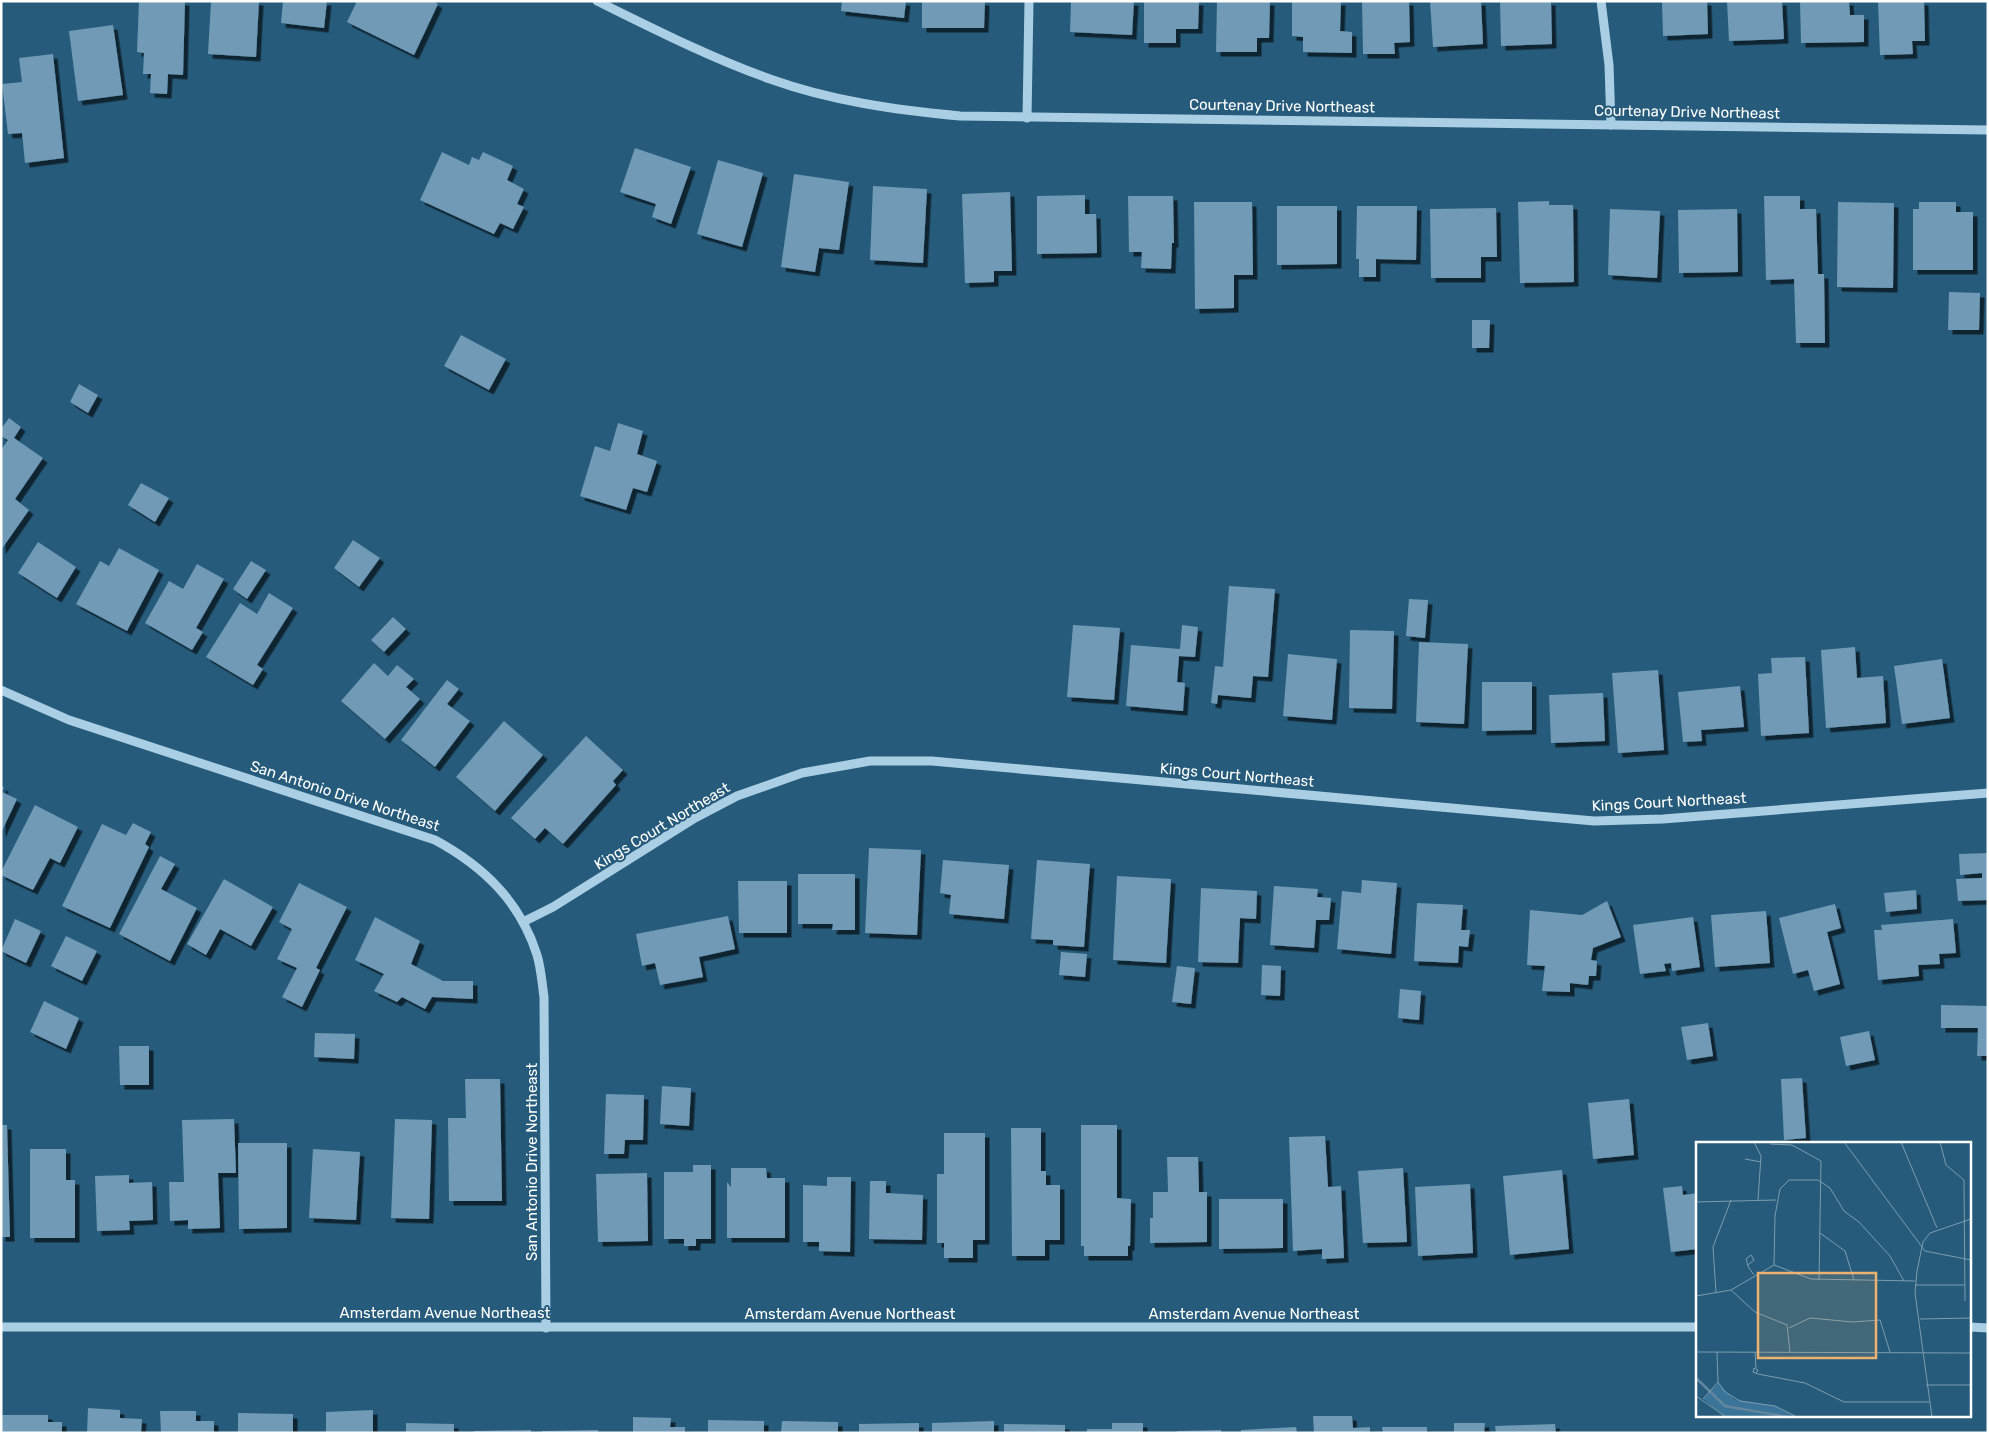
<svg xmlns="http://www.w3.org/2000/svg" width="1989" height="1434" font-family="Rubik,sans-serif">
	<style>
		.building { fill: #6f9ab5; filter: url(#shadow) }
		.lines { fill: none; stroke-linecap: round; stroke-linejoin: round }
		.minor { stroke: #aacfe4; stroke-width: 9 }
		.labels { text-anchor: middle; dominant-baseline: central; stroke-width: 4; stroke-linejoin: round; paint-order: stroke }
		.street-label { font-size: 15px; fill: #fff; stroke: #265b7b }
		.inset-river { fill: none; stroke: #61869e; stroke-width: 2.5 }
		.inset-road { fill: none; stroke: #7d9db0; stroke-width: 1 }
		.view { fill: #edb270; fill-opacity: 0.15; stroke: #edb270; stroke-width: 2.5 }
		.inset-edge { fill: none; stroke: #fff; stroke-width: 2.5 }
	</style>
	<defs>
		<filter id="shadow"><feDropShadow dx="4.5" dy="4.5" stdDeviation="0" flood-color="#0009"/></filter>
	</defs>
	<rect width="100%" height="100%" fill="#265b7b"/>
	<g class="building">
		<polygon points="139,1 185,1 183,75 168,74 167,94 150,93 151,74 143,74 144,53 137,52"/>
		<polygon points="211,1 259,1 256,57 208,54"/>
		<polygon points="283,1 327,1 324,28 281,23"/>
		<polygon points="357,1 433,1 438,4 414,55 347,22"/>
		<polygon points="842,1 906,1 904,18 841,11"/>
		<polygon points="922,1 985,1 984,28 922,28"/>
		<polygon points="1071,1 1134,1 1132,35 1070,32"/>
		<polygon points="1144,1 1199,1 1198,29 1176,29 1176,43 1144,43"/>
		<polygon points="1217,1 1270,1 1269,38 1257,38 1257,52 1216,52"/>
		<polygon points="1292,1 1341,1 1340,31 1352,32 1352,53 1303,52 1303,37 1292,36"/>
		<polygon points="1362,1 1409,1 1410,42 1394,43 1395,54 1363,54"/>
		<polygon points="1430,1 1481,1 1483,44 1433,47"/>
		<polygon points="1500,1 1551,1 1552,44 1501,46"/>
		<polygon points="1662,1 1707,1 1708,34 1663,36"/>
		<polygon points="1727,1 1782,1 1784,39 1729,41"/>
		<polygon points="1800,1 1849,1 1850,15 1864,15 1864,42 1801,43"/>
		<polygon points="1878,1 1924,1 1925,41 1912,41 1913,54 1880,55"/>
		<polygon points="113,25 123,95 78,101 69,31"/>
		<polygon points="53,54 64,158 25,163 22,133 8,134 2,84 22,82 19,58"/>
		<polygon points="635,148 691,167 671,224 652,217 656,204 620,192"/>
		<polygon points="442,152 469,165 472,157 479,160 483,152 513,166 507,180 524,189 517,204 524,207 513,229 500,223 494,234 420,200"/>
		<polygon points="718,160 763,173 742,247 697,234"/>
		<polygon points="794,174 849,182 839,250 819,248 815,272 781,267"/>
		<polygon points="873,186 927,189 923,263 870,260"/>
		<polygon points="1010,192 1012,271 994,271 994,282 965,283 962,194"/>
		<polygon points="1085,195 1085,214 1096,214 1097,253 1037,254 1037,196"/>
		<polygon points="1128,196 1173,196 1174,243 1172,243 1171,269 1141,268 1142,252 1129,252"/>
		<polygon points="1764,196 1800,196 1800,209 1816,209 1818,274 1824,274 1825,343 1796,343 1794,279 1766,280"/>
		<polygon points="1549,201 1549,205 1573,205 1574,282 1520,283 1518,202"/>
		<polygon points="1194,202 1252,202 1253,275 1234,275 1234,308 1195,309"/>
		<polygon points="1838,202 1894,203 1893,288 1837,287"/>
		<polygon points="1919,202 1956,202 1956,212 1973,212 1973,270 1913,270 1913,209 1919,209"/>
		<polygon points="1277,206 1337,206 1337,264 1277,265"/>
		<polygon points="1357,206 1417,206 1416,260 1376,259 1376,277 1359,277 1359,259 1356,259"/>
		<polygon points="1496,208 1497,257 1481,257 1481,278 1431,278 1430,209"/>
		<polygon points="1610,209 1660,211 1657,278 1608,275"/>
		<polygon points="1737,209 1738,272 1679,273 1678,210"/>
		<polygon points="1949,292 1980,293 1979,330 1948,330"/>
		<polygon points="1472,320 1490,320 1489,348 1472,348"/>
		<polygon points="461,335 506,359 489,390 444,366"/>
		<polygon points="79,384 98,395 88,413 70,402"/>
		<polygon points="9,418 21,427 14,438 43,458 15,499 29,510 1,550 1,450 8,440 1,436 1,429"/>
		<polygon points="618,423 643,431 637,454 657,461 647,492 633,488 626,510 580,496 595,446 610,451"/>
		<polygon points="141,483 169,498 155,522 128,505"/>
		<polygon points="353,540 380,558 359,587 334,568"/>
		<polygon points="38,542 76,567 57,598 18,573"/>
		<polygon points="119,548 159,570 127,631 76,604 100,561 109,566"/>
		<polygon points="251,561 266,570 247,599 233,589"/>
		<polygon points="197,564 224,579 196,628 203,632 192,650 145,623 169,581 183,589"/>
		<polygon points="1229,586 1275,589 1268,677 1253,676 1251,698 1218,695 1217,704 1211,703 1215,666 1223,667"/>
		<polygon points="269,593 293,608 257,665 263,669 253,685 206,657 240,603 257,614"/>
		<polygon points="1409,599 1428,600 1425,638 1406,636"/>
		<polygon points="393,617 406,629 384,652 371,640"/>
		<polygon points="1073,625 1120,628 1114,700 1067,697"/>
		<polygon points="1182,625 1198,627 1195,657 1179,656 1177,682 1185,683 1183,711 1126,706 1131,645 1180,649"/>
		<polygon points="1350,630 1394,631 1392,709 1349,708"/>
		<polygon points="1419,642 1468,644 1464,724 1416,722"/>
		<polygon points="1855,647 1857,678 1883,676 1886,723 1826,728 1821,650"/>
		<polygon points="1288,654 1337,659 1332,720 1283,716"/>
		<polygon points="1805,657 1809,733 1761,736 1758,674 1772,673 1771,658"/>
		<polygon points="1942,659 1950,718 1902,724 1894,666"/>
		<polygon points="374,663 388,676 397,665 414,679 406,687 420,699 385,739 341,701"/>
		<polygon points="1658,670 1664,750 1618,753 1612,673"/>
		<polygon points="447,680 459,689 447,704 470,721 435,767 401,740"/>
		<polygon points="1482,682 1532,682 1532,730 1482,731"/>
		<polygon points="1740,686 1744,727 1701,730 1702,741 1683,742 1678,692"/>
		<polygon points="1603,693 1605,741 1551,743 1549,695"/>
		<polygon points="504,721 543,755 495,811 456,777"/>
		<polygon points="586,736 623,770 613,781 616,785 563,844 545,828 535,839 511,818"/>
		<polygon points="1,786 4,787 2,792 17,799 1,833"/>
		<polygon points="35,805 78,827 60,863 50,858 33,890 1,875 1,872"/>
		<polygon points="133,823 151,832 145,844 149,847 110,928 62,906 102,824 126,835"/>
		<polygon points="869,848 921,850 917,935 865,933"/>
		<polygon points="1988,853 1988,900 1958,901 1956,879 1982,878 1982,873 1960,875 1959,854"/>
		<polygon points="160,856 175,864 161,889 197,908 170,961 119,934"/>
		<polygon points="943,860 1009,865 1004,919 949,914 951,895 940,893"/>
		<polygon points="1037,860 1090,864 1084,947 1053,945 1053,940 1031,939"/>
		<polygon points="798,874 855,874 855,930 832,930 833,924 798,924"/>
		<polygon points="1117,876 1171,879 1166,963 1113,960"/>
		<polygon points="224,879 273,907 251,946 220,929 206,955 187,944"/>
		<polygon points="1362,880 1397,883 1391,954 1337,949 1342,891 1361,893"/>
		<polygon points="738,881 787,881 787,933 739,933"/>
		<polygon points="299,883 347,907 316,968 320,970 302,1007 282,997 297,968 277,959 292,929 279,922"/>
		<polygon points="1274,886 1318,889 1317,897 1331,898 1329,920 1316,920 1314,948 1270,945"/>
		<polygon points="1201,888 1257,891 1256,919 1240,918 1238,963 1198,962"/>
		<polygon points="1916,890 1917,909 1886,912 1884,893"/>
		<polygon points="1607,901 1621,937 1593,948 1591,960 1597,961 1596,976 1589,976 1588,985 1570,983 1570,992 1542,991 1545,966 1527,965 1530,910 1582,915"/>
		<polygon points="1417,903 1463,905 1461,930 1470,930 1468,947 1459,946 1458,963 1414,961"/>
		<polygon points="1835,904 1841,928 1827,932 1840,984 1814,991 1808,970 1793,974 1779,918"/>
		<polygon points="1766,911 1770,963 1715,967 1711,915"/>
		<polygon points="728,916 735,949 699,957 703,977 660,985 655,963 642,966 636,934"/>
		<polygon points="375,917 420,941 411,964 443,981 473,981 473,999 432,997 425,1009 402,997 397,1002 374,991 384,974 355,960"/>
		<polygon points="1693,917 1700,967 1672,971 1671,963 1664,964 1666,971 1640,974 1633,925"/>
		<polygon points="15,919 41,931 26,963 1,951"/>
		<polygon points="1953,919 1956,953 1939,954 1940,964 1918,965 1919,976 1878,980 1874,930 1882,930 1881,925"/>
		<polygon points="66,936 97,951 82,981 51,966"/>
		<polygon points="1061,952 1087,954 1085,977 1059,975"/>
		<polygon points="1262,965 1281,966 1280,996 1261,995"/>
		<polygon points="1177,966 1195,968 1191,1004 1172,1002"/>
		<polygon points="1400,989 1421,991 1419,1020 1398,1018"/>
		<polygon points="44,1001 79,1018 66,1049 30,1032"/>
		<polygon points="1941,1005 1988,1006 1988,1056 1977,1056 1978,1028 1941,1028"/>
		<polygon points="1708,1023 1713,1056 1687,1060 1681,1027"/>
		<polygon points="1869,1031 1875,1060 1846,1066 1840,1037"/>
		<polygon points="315,1033 355,1034 354,1059 314,1057"/>
		<polygon points="119,1046 149,1046 149,1085 120,1085"/>
		<polygon points="1802,1078 1806,1138 1784,1140 1781,1079"/>
		<polygon points="465,1079 500,1079 502,1201 449,1201 448,1118 466,1118"/>
		<polygon points="662,1086 691,1088 689,1126 660,1124"/>
		<polygon points="606,1094 644,1095 643,1140 625,1140 624,1154 604,1154"/>
		<polygon points="1629,1099 1634,1155 1593,1159 1588,1103"/>
		<polygon points="234,1119 236,1173 218,1173 220,1228 188,1229 188,1220 170,1221 169,1182 184,1182 182,1120"/>
		<polygon points="395,1119 432,1120 429,1219 391,1218"/>
		<polygon points="1,1125 7,1125 10,1237 1,1237"/>
		<polygon points="1081,1125 1117,1125 1117,1198 1131,1199 1130,1246 1128,1246 1128,1256 1084,1256 1084,1246 1081,1246"/>
		<polygon points="1011,1128 1041,1128 1041,1171 1046,1171 1046,1185 1060,1185 1060,1240 1045,1240 1045,1256 1012,1256"/>
		<polygon points="944,1133 985,1133 985,1240 973,1240 973,1258 944,1258 944,1243 937,1243 937,1174 944,1174"/>
		<polygon points="1325,1136 1328,1187 1341,1186 1344,1258 1322,1259 1322,1249 1293,1251 1289,1137"/>
		<polygon points="238,1143 287,1143 287,1228 239,1229"/>
		<polygon points="30,1149 66,1149 66,1180 75,1180 75,1238 30,1238"/>
		<polygon points="313,1149 360,1152 356,1220 309,1218"/>
		<polygon points="1167,1157 1198,1157 1199,1192 1207,1192 1207,1242 1150,1243 1150,1218 1153,1218 1153,1192 1168,1192"/>
		<polygon points="693,1165 711,1165 711,1239 696,1239 696,1246 684,1246 684,1239 664,1239 664,1172 693,1172"/>
		<polygon points="731,1168 766,1168 767,1178 785,1178 785,1238 727,1238 727,1182 731,1187"/>
		<polygon points="1403,1168 1407,1242 1363,1243 1358,1171"/>
		<polygon points="1562,1170 1569,1249 1510,1255 1503,1176"/>
		<polygon points="647,1173 648,1241 598,1242 596,1174"/>
		<polygon points="129,1175 129,1183 152,1182 153,1220 129,1221 130,1230 97,1231 95,1176"/>
		<polygon points="827,1177 851,1177 850,1252 819,1251 819,1242 803,1242 803,1185 827,1186"/>
		<polygon points="870,1181 886,1181 886,1193 923,1195 922,1240 869,1239"/>
		<polygon points="1470,1184 1473,1253 1418,1256 1415,1187"/>
		<polygon points="1682,1186 1683,1195 1698,1193 1698,1249 1671,1252 1663,1188"/>
		<polygon points="1219,1199 1283,1199 1283,1248 1219,1249"/>
		<polygon points="88,1408 120,1410 120,1418 142,1419 141,1433 87,1433"/>
		<polygon points="373,1410 373,1433 326,1433 326,1412"/>
		<polygon points="160,1411 196,1411 196,1421 214,1421 214,1433 161,1433"/>
		<polygon points="238,1413 293,1414 293,1433 238,1433"/>
		<polygon points="2,1415 48,1415 48,1422 62,1422 62,1433 2,1433"/>
		<polygon points="1313,1416 1352,1416 1353,1428 1370,1427 1370,1433 1314,1433"/>
		<polygon points="633,1417 671,1418 670,1427 685,1427 685,1433 633,1433"/>
		<polygon points="708,1420 764,1421 764,1433 708,1433"/>
		<polygon points="782,1421 838,1422 838,1433 781,1433"/>
		<polygon points="994,1421 994,1433 932,1433 932,1423"/>
		<polygon points="406,1423 454,1424 454,1433 406,1433"/>
		<polygon points="919,1423 919,1433 859,1433 859,1424"/>
		<polygon points="1112,1423 1143,1423 1143,1433 1087,1433 1087,1429 1112,1429"/>
		<polygon points="1454,1423 1485,1423 1484,1433 1454,1433"/>
		<polygon points="1004,1424 1065,1425 1065,1433 1004,1433"/>
		<polygon points="1555,1424 1556,1433 1496,1433 1495,1426"/>
		<polygon points="1296,1427 1297,1433 1241,1433 1241,1430"/>
		<polygon points="1382,1427 1427,1427 1427,1433 1383,1433"/>
		<polygon points="531,1430 531,1433 474,1433 474,1431"/>
		<polygon points="598,1430 598,1433 542,1433 542,1431"/>
		<polygon points="1221,1430 1221,1433 1177,1433 1177,1431"/>
	</g>
	<g class="lines">
		<g class="minor">
			<path d="M597,1C654,29 711,58 770,79C831,101 896,110 960,116L1988,130"/>
			<polyline points="1601,1 1609,65 1611,125"/>
			<polyline points="1027,118 1029,1"/>
			<path d="M1,690L69,720L435,840C483,866 520,901 537,955C541,968 542,983 544,997L546,1328"/>
			<polyline points="523,922 553,907 695,818 737,796 802,773 870,761 932,761 1594,821 1663,819 1988,793"/>
			<polyline points="1,1327 1698,1327"/>
			<polyline points="1970,1327 1988,1328"/>
		</g>
	</g>
	<g class="labels">
		<g class="street-label">
			<text transform="translate(1282 106) rotate(1)">Courtenay Drive Northeast</text>
			<text transform="translate(1687 112) rotate(1)">Courtenay Drive Northeast</text>
			<text transform="translate(1237 775) rotate(5)">Kings Court Northeast</text>
			<text transform="translate(345 796) rotate(18)">San Antonio Drive Northeast</text>
			<text transform="translate(1669 802) rotate(-3)">Kings Court Northeast</text>
			<text transform="translate(662 826) rotate(-31)">Kings Court Northeast</text>
			<text transform="translate(532 1162) rotate(-90)">San Antonio Drive Northeast</text>
			<text x="445" y="1313">Amsterdam Avenue Northeast</text>
			<text x="850" y="1314">Amsterdam Avenue Northeast</text>
			<text x="1254" y="1314">Amsterdam Avenue Northeast</text>
		</g>
	</g>
	<g transform="translate(1696 1142)">
		<rect width="275" height="275" fill="#265b7b"/>
		<path d="M22,241L39,258L79,264L100,275H29L7,257Z" fill="#3a7599"/>
		<path class="inset-river" d="M0,236L29,264L92,275"/>
		<path class="inset-road" d="M58,0L65,14L62,58M148,0L229,109L275,118M205,0L241,86M244,0L250,23L268,38L269,159M74,2L96,3L125,19L123,138M49,17L65,20M0,60L80,58M124,91L149,109L158,138M52,123L58,118L55,113L50,117L51,120L52,124L53,126L58,133M78,123L79,74L84,47L93,38H122L134,46L148,69L163,80L194,114L208,139M219,143H268M35,148L59,170L91,183L94,210M20,151L17,105L35,58M0,154L35,148L78,123L115,137L219,139M224,177L275,176M93,186L114,176L157,180L184,178L194,210M0,210L275,211M21,210L22,240L29,250L44,259L79,264L101,275M59,210L60,226M60,231L62,228L58,226L57,230L62,232L109,241L148,260H233M230,243H275M0,254L30,275M7,257L22,240M236,275L219,151L221,129L227,100L234,91L275,77"/>
		<path class="view" d="M62,131H180V216H62Z"/>
		<rect width="275" height="275" class="inset-edge"/>
	</g>
	<rect width="1989" height="1434" fill="none" stroke="#ffffff" stroke-width="5"/>
</svg>
